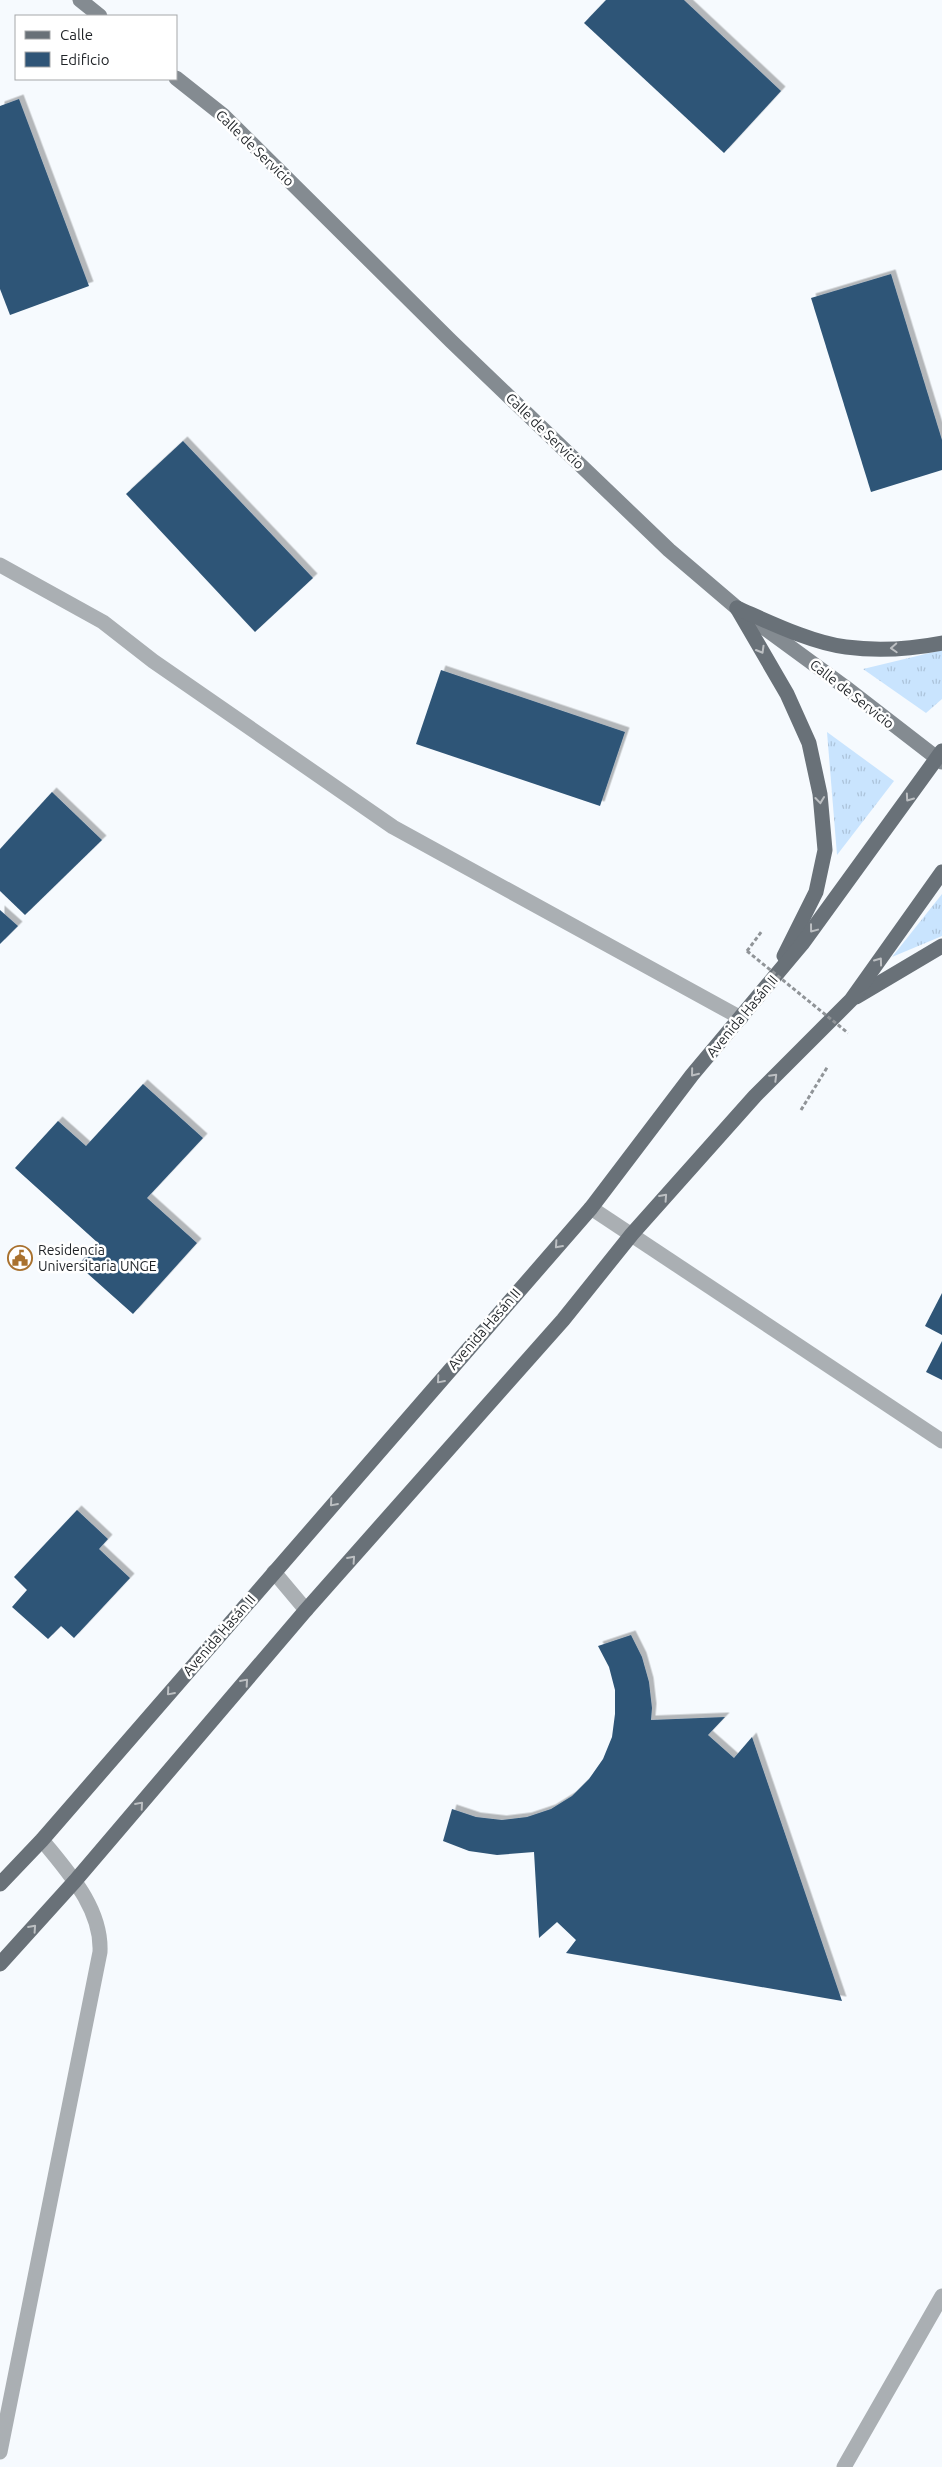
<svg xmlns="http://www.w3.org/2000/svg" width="942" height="2467" font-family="Ubuntu,sans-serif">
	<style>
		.grass { fill: url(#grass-tufts) }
		.building { fill: #2f5577; filter: url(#shadow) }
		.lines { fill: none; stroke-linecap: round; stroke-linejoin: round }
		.path { stroke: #909498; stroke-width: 3; stroke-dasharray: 4 2.5; stroke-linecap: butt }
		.lane { stroke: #aaafb3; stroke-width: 15 }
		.street { stroke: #aaafb3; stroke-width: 15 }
		.secondary { stroke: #848b91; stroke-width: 15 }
		.primary { stroke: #697178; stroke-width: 15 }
		.path-bridge { stroke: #909498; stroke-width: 3; stroke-dasharray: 4 2.5; stroke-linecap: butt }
		.oneway { stroke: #bcbfc2 }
		.labels { text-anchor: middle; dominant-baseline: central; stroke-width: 5; stroke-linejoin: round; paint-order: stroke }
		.street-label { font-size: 14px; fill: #1f2327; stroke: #fff }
		.poi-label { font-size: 14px; fill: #1f2327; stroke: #fff; text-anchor: start }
	</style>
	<defs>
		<pattern id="grass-tufts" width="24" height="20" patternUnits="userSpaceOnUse" patternTransform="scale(1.25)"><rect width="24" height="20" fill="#c9e4fe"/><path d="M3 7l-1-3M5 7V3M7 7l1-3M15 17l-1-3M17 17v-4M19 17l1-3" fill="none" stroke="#acc3da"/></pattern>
		<filter id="shadow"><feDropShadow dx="4.5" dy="-4.5" stdDeviation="0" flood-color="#0004"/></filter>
	</defs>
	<rect width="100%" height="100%" fill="#f6fafe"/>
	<g class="grass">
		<polygon points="942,650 942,699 926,713 863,669"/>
		<polygon points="827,732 894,781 837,855"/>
		<polygon points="942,894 942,936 892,957"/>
	</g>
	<g class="building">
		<polygon points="606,0 684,0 781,91 724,153 584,23"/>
		<polygon points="19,99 89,286 10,315 0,289 0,106"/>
		<polygon points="891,274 942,440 942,470 871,492 811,298"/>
		<polygon points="183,441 313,578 255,632 126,494"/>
		<polygon points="441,670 625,732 600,806 416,744"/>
		<polygon points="52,792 102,840 25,915 0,891 0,849"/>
		<polygon points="0,910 18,926 0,944"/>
		<polygon points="143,1084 203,1138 147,1198 197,1243 133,1314 78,1265 98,1243 15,1168 58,1121 86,1146"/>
		<polygon points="942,1293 942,1335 925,1326"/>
		<polygon points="942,1341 942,1380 926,1372"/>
		<polygon points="77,1510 108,1539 99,1549 130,1578 74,1638 61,1626 48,1639 12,1607 27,1590 14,1577"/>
		<polygon points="631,1635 642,1657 649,1682 652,1708 651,1720 725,1717 708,1735 734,1758 752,1737 842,2001 566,1953 576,1940 557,1922 539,1938 534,1852 497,1855 469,1851 443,1841 452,1809 476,1817 502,1820 527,1817 551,1809 572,1796 589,1779 603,1759 612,1737 615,1714 615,1690 609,1667 598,1646"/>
	</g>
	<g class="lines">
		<g class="path">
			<polyline points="747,951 762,931"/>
			<polyline points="801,1110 828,1066"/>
		</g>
		<polyline class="lane" points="591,1208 942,1441"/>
		<g class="street">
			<polyline points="0,565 103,622 153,661 393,827 741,1018"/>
			<polyline points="274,1572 306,1610"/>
			<path d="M0,2452L100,1952C102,1908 68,1872 42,1840"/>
			<polyline points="844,2467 942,2296"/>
		</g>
		<g class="secondary">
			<polyline points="80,0 100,16"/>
			<polyline points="176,78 224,116 451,341 669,550 737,608 845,687 942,762"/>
		</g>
		<g class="primary">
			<polyline points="737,608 787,694 809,743 820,794 825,850 816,892 784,956"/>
			<path d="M737,608C769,622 812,643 846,647C877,651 911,649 942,643"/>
			<polyline points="856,997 942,946"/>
			<polyline points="0,1884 42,1840 591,1208 692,1075 802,944 942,751"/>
			<polyline points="0,1964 75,1881 306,1610 563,1320 632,1234 755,1096 851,1000 942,872"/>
		</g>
		<polyline class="path-bridge" points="747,951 848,1033"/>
	</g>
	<defs><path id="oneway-chevron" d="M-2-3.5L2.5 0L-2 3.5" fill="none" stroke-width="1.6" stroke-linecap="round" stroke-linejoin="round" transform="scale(1.25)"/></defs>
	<g class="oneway">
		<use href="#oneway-chevron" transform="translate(894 648) rotate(177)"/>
		<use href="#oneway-chevron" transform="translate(761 650) rotate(60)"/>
		<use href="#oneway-chevron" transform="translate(909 798) rotate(125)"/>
		<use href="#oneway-chevron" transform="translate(820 800) rotate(84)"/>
		<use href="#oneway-chevron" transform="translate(813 929) rotate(127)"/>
		<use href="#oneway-chevron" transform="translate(879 961) rotate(-54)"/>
		<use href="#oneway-chevron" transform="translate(694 1073) rotate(129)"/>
		<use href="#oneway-chevron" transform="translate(774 1077) rotate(-45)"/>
		<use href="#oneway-chevron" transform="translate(664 1197) rotate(-48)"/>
		<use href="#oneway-chevron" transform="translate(558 1245) rotate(132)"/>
		<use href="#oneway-chevron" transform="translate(440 1380) rotate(131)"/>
		<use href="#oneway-chevron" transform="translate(333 1503) rotate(131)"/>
		<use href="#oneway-chevron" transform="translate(352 1559) rotate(-48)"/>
		<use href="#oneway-chevron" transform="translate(245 1682) rotate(-49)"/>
		<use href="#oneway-chevron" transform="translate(170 1692) rotate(131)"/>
		<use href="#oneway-chevron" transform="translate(140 1805) rotate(-49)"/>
		<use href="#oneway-chevron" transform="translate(33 1928) rotate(-48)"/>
	</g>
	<defs>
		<symbol id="civic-ring" viewBox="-11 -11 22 22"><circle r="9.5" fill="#fff" stroke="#a9712e" stroke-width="1.5"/><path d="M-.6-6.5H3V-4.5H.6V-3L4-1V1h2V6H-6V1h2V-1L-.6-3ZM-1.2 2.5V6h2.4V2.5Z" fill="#a9712e"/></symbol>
	</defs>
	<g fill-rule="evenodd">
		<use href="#civic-ring" x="6" y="1244" width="28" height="28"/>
	</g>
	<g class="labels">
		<g class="street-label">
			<text transform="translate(255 148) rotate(44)">Calle de Servicio</text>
			<text transform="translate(545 431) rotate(44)">Calle de Servicio</text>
			<text transform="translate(852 694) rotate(38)">Calle de Servicio</text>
			<text transform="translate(742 1016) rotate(-50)">Avenida Hasán II</text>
			<text transform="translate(484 1329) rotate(-49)">Avenida Hasán II</text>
			<text transform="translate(219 1635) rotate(-49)">Avenida Hasán II</text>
		</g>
		<g class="poi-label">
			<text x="38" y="1250">Residencia<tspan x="38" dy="16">Universitaria UNGE</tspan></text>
		</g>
	</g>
	<rect x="15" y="15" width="162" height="65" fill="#ffffff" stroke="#a5a7a9"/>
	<rect x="25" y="31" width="25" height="8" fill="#697178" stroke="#a5a7a9"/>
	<text x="60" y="40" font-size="15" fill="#1f2327">Calle</text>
	<rect x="25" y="52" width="25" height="15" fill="#2f5577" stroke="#a5a7a9"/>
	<text x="60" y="65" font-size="15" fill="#1f2327">Edificio</text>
</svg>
